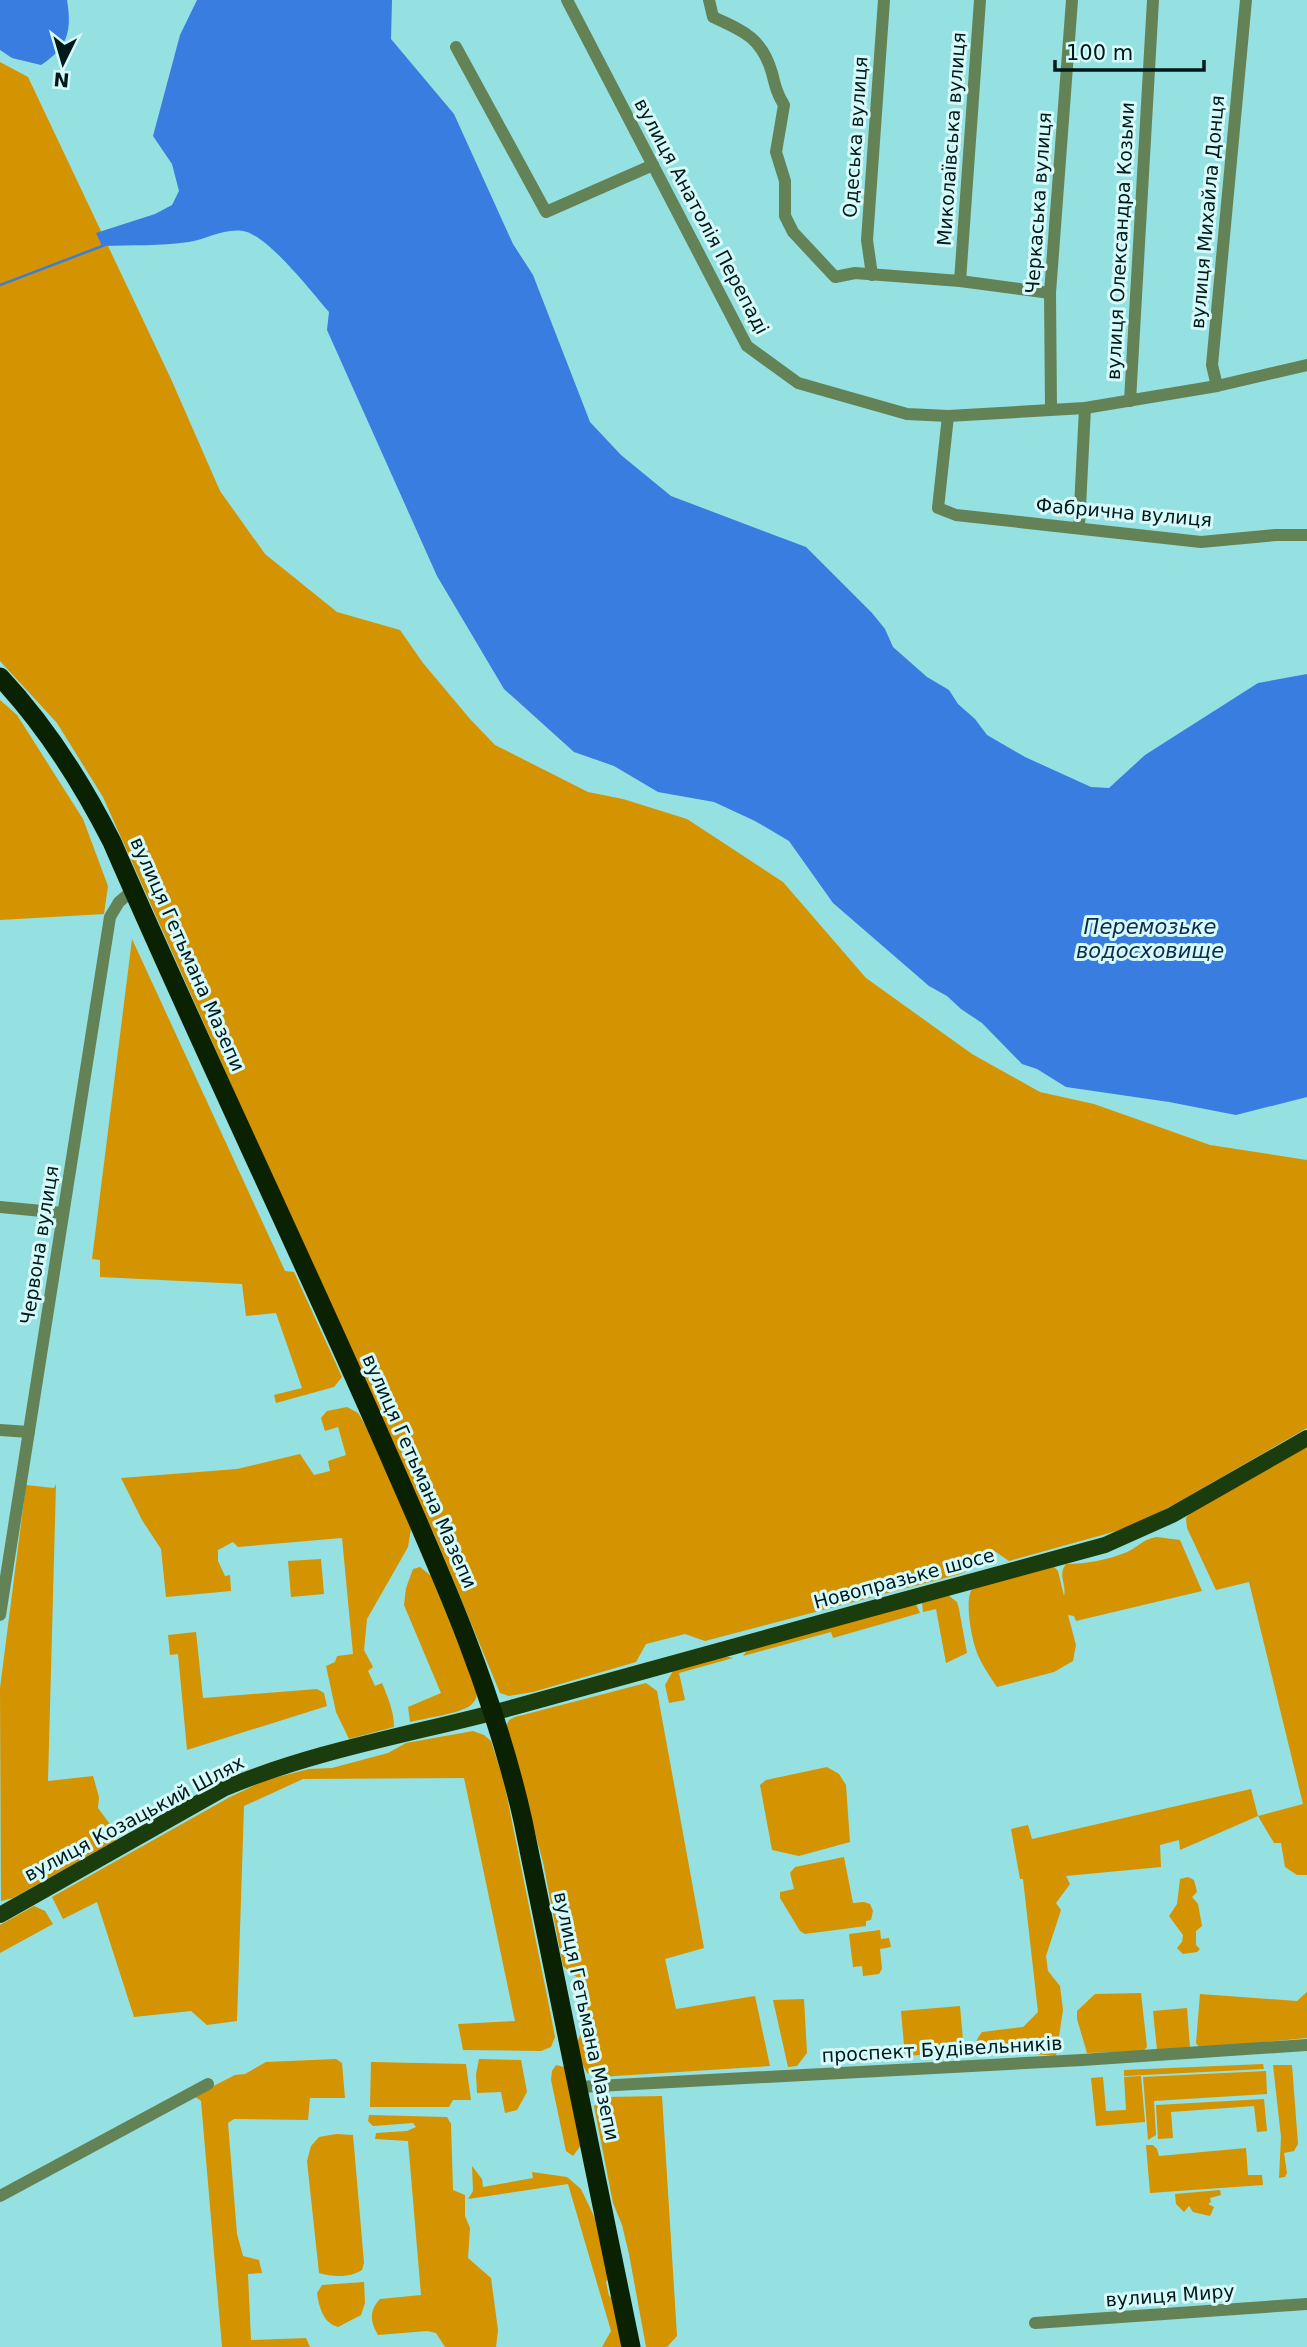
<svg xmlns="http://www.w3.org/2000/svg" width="1307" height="2347" font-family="'DejaVu Sans',sans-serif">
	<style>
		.green { fill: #d49300 }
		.water { fill: #387ddf }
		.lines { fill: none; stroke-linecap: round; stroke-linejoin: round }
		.stream { stroke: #387ddf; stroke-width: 2.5 }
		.minor { stroke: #638357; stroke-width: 12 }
		.major { stroke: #1b3c0c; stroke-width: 16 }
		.highway { stroke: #0a2201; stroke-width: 19 }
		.labels { text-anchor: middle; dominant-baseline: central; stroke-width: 6; stroke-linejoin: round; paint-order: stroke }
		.street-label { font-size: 19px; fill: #00191a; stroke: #d6f9fa }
		.water-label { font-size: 21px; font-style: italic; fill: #0e2a50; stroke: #d6f9fa }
	</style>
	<rect width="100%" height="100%" fill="#95e0e1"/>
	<g class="green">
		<polygon points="0,62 28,77 171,379 220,491 265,554 337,612 400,630 423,663 470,719 495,745 588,792 623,799 687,819 783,882 866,978 972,1054 1040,1092 1094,1104 1210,1145 1307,1160 1307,1428 1175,1504 1131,1527 1009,1561 996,1552 972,1558 964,1573 705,1641 685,1634 646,1644 636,1662 533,1692 509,1696 500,1693 434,1534 409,1484 103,797 57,723 0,661"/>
		<polygon points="0,700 17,715 83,819 108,886 104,914 0,920"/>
		<polygon points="132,939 285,1271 294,1272 342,1377 334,1387 276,1403 274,1395 302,1388 276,1313 246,1316 242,1284 100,1277 100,1260 92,1259"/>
		<path d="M347,1407L358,1413L373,1438L411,1529L408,1547L367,1619L364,1650L373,1667L368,1671L375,1686L382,1683C388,1698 394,1711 394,1727L349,1739L336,1712L326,1666L335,1662L337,1656L353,1654L342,1538L238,1547L233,1542L218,1550V1561L225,1576L230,1575L231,1591L166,1597L161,1549L142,1520L121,1478L237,1469L300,1454L314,1475L330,1471L328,1461L346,1455L338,1427L325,1431L321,1418L327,1411Z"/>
		<path d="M1307,1445V1875H1297L1285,1867L1281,1843H1274L1258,1816L1180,1850L1179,1840L1160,1845L1161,1867L1066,1876L1070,1884L1056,1903L1061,1910L1046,1956L1048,1971L1060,1986L1063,2010L1056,2056L1024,2053L979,2054C974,2045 976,2039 982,2032L1023,2027L1038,2012L1023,1879H1020L1011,1829L1028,1825L1032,1839L1251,1789L1258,1816L1303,1804L1249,1582L1216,1590L1187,1528L1186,1518L1192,1511Z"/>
		<polygon points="56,1484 48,1781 93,1776 99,1797 98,1808 118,1835 115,1841 13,1898 1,1901 0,1688 26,1485 54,1488"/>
		<path d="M1157,1537L1180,1540L1202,1591L1076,1621L1074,1616L1068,1615L1076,1645L1073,1661L1054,1672L997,1687C989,1675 979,1661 975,1647C971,1634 964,1597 973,1588L1054,1567L1058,1571L1064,1596C1067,1584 1057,1575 1066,1564C1086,1564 1108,1560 1127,1552C1140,1546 1141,1540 1157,1537Z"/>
		<polygon points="321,1559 324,1594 291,1597 288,1561"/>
		<path d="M420,1567L431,1576L477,1689C477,1695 477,1700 471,1705C459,1714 426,1718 410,1722L408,1707L441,1693L404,1605L406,1588L413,1569Z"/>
		<polygon points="948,1595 957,1602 959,1609 967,1653 946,1663 936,1609 923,1612 922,1603"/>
		<polygon points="916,1604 920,1613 833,1638 831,1632 743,1656 748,1649"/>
		<polygon points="196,1632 203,1698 317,1689 324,1693 327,1706 187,1750 178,1654 170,1655 168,1635"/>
		<polygon points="724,1656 733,1658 679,1673 685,1700 669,1703 665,1685 673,1671"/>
		<polygon points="646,1683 657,1691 704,1948 665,1959 676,2009 755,1996 770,2066 600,2077 587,2073 580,2059 577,2042 587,2022 579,1979 563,1966 543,1862 506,1726 509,1720 515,1717"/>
		<polygon points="473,1731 484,1735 491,1741 504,1782 551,2016 555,2037 551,2047 541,2051 463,2050 458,2024 515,2021 464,1778 303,1779 244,1806 237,2021 207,2025 191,2011 134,2017 97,1902 63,1919 52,1897 230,1797 266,1780 309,1769 332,1768 388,1753 406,1743"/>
		<polygon points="827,1767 839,1774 846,1785 850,1842 799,1856 772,1850 760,1785 766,1780"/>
		<polygon points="844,1857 853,1903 864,1902 870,1904 873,1911 871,1920 866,1921 866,1926 805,1934 800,1931 780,1898 780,1892 794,1889 790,1873 795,1867"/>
		<polygon points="1188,1877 1194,1880 1197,1892 1192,1897 1198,1904 1202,1926 1196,1931 1196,1945 1200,1949 1197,1952 1183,1954 1177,1948 1182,1942 1183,1935 1169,1916 1177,1904 1180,1879"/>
		<polygon points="34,1906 45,1911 53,1924 0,1953 0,1925"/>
		<polygon points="880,1930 881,1939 889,1938 891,1947 880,1949 882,1969 879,1974 863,1976 862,1966 853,1967 849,1934"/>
		<polygon points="1307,1992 1307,2038 1200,2048 1196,2043 1200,1994 1297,2001"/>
		<polygon points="1141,1993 1147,2047 1143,2051 1087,2053 1077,2019 1077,2011 1095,1994"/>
		<polygon points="804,1999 807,2053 797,2066 788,2067 773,2000"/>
		<polygon points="960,2006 964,2052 905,2056 901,2011"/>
		<polygon points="1187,2008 1190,2048 1157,2050 1153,2011"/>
		<polygon points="336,2059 342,2063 345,2098 310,2098 308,2120 234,2119 228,2123 237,2234 243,2256 259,2260 262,2273 248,2274 251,2340 306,2338 310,2347 222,2347 201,2101 194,2096 235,2075 245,2074 266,2062"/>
		<polygon points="479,2059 521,2060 527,2092 517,2110 505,2113 501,2092 477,2093 476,2074"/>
		<polygon points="371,2062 466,2064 471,2100 453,2100 449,2107 370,2107"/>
		<polygon points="1263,2064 1264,2069 1124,2076 1124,2070"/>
		<polygon points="556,2065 568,2068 584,2141 573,2156 566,2151 551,2080 552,2071"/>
		<polygon points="1273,2065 1292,2065 1298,2144 1294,2151 1284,2153 1287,2173 1285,2177 1279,2178 1281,2137"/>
		<polygon points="1266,2071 1267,2094 1154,2101 1156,2135 1148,2140 1143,2077"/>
		<polygon points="1141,2076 1145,2122 1096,2126 1091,2078 1103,2077 1106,2111 1126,2110 1124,2077"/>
		<polygon points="662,2096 677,2336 667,2347 646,2347 629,2254 622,2225 613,2203 594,2106 605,2097"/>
		<polygon points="1264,2099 1267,2131 1257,2132 1254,2106 1171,2112 1173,2138 1158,2139 1156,2105"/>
		<path d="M369,2115L447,2117L451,2124L453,2190L465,2195V2216L470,2228L468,2258L491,2278L498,2330L496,2347H445L436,2333L427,2331L378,2335C370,2322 369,2311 380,2299L421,2295L408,2141L375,2139L376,2133L407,2131L416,2127L413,2123L373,2126L368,2121Z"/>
		<path d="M336,2134L353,2135L364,2263L362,2270C349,2278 333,2277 319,2273L307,2161L311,2146L319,2137Z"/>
		<polygon points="1146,2145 1153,2145 1157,2149 1159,2156 1246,2148 1248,2175 1262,2175 1263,2185 1150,2193"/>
		<polygon points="472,2166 482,2179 483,2187 533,2178 532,2172 567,2177 581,2189 602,2233 611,2271 606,2282 609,2296 615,2299 623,2331 621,2347 602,2347 611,2331 568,2184 468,2199 473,2191"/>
		<polygon points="1220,2190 1221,2195 1210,2198 1211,2202 1208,2204 1214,2207 1210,2216 1193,2212 1189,2206 1184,2212 1176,2204 1175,2194"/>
		<path d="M364,2282L365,2303L361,2315L338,2327C323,2323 319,2307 317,2293L322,2285Z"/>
	</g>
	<g class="water">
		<path d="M0,0H67C72,31 68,47 41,65L12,58L0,50Z"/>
		<path d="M197,0H392L391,39L454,114L513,244L533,275L590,422L621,455L671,496L806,547L872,613L885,629L893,647L927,677L949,690L958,704L975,719L987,735L1025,757L1091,787L1109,788L1145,755L1258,683L1307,674V1097L1236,1115L1169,1102L1066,1087L1037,1069L1022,1064L982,1023L961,1009L947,996L929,986L833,903L789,841L755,821L714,802L658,792L614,766L574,752L504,689L437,576L327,330L329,312C311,291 272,241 247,232C227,226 208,239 189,242C161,246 130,245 102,246L96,233L155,214L172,205L179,191L172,164L153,136L180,35Z"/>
	</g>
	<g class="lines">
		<polyline class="stream" points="0,285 105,245"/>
		<g class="minor">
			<polyline points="567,0 747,346 798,383 907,414 948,416 1085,408 1217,386 1307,365"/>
			<path d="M709,0L713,17C744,31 762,38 772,73C775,85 777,94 784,105L776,152L785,181V216L793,232L835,277L855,273L960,281L1050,293"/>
			<polyline points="456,47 546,212 653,165"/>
			<polyline points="872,275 867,240 884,0"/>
			<polyline points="960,281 980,0"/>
			<polyline points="1217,386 1212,365 1246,0"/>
			<polyline points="1130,401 1153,0"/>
			<polyline points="1051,409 1050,293 1072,0"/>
			<polyline points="948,416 938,508 956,515 1201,542 1276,535 1307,535"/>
			<polyline points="1079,527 1085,408"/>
			<polyline points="0,1207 63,1213"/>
			<polyline points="0,1430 29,1432"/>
			<polyline points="0,1615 110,917 119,902 133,890"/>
			<polyline points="579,2087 1082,2060 1307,2045"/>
			<polyline points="0,2196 208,2084"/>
			<polyline points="1035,2323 1307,2304"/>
		</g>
		<path class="major" d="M0,1915L223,1789C317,1749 420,1733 518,1706C714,1652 909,1598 1105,1545L1172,1515L1307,1438"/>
		<path class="highway" d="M0,677C46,726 81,781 112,842C197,1038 290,1231 376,1426C433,1556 492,1682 523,1821L631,2347"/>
	</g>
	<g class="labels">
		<g class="street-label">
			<text transform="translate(855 137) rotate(-86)">Одеська вулиця</text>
			<text transform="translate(951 139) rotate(-86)">Миколаївська вулиця</text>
			<text transform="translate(1038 203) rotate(-86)">Черкаська вулиця</text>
			<text transform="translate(1207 212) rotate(-85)">вулиця Михайла Донця</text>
			<text transform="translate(702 216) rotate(62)">вулиця Анатолія Перепаді</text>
			<text transform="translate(1120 241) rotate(-87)">вулиця Олександра Козьми</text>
			<text transform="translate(1124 512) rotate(5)">Фабрична вулиця</text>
			<text transform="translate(188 954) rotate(66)">вулиця Гетьмана Мазепи</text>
			<text transform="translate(39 1245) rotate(-81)">Червона вулиця</text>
			<text transform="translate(420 1471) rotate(66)">вулиця Гетьмана Мазепи</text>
			<text transform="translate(904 1578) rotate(-15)">Новопразьке шосе</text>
			<text transform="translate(134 1818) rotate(-28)">вулиця Козацький Шлях</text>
			<text transform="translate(587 2016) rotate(78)">вулиця Гетьмана Мазепи</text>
			<text transform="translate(942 2049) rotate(-3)">проспект Будівельників</text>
			<text transform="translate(1170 2295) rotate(-4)">вулиця Миру</text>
		</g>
		<g class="water-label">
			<text x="1150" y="927">Перемозьке<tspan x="1150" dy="24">водосховище</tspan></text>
		</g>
	</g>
	<g transform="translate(63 63) rotate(185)" stroke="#d6f9fa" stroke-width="5" paint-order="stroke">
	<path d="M0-5L12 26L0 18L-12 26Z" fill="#00191a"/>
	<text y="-10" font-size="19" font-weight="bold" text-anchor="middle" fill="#00191a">N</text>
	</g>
	<path d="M1055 60v10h149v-10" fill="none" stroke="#00191a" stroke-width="3.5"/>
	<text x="1066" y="60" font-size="21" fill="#00191a" stroke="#d6f9fa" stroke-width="5" paint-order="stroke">100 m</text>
</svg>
